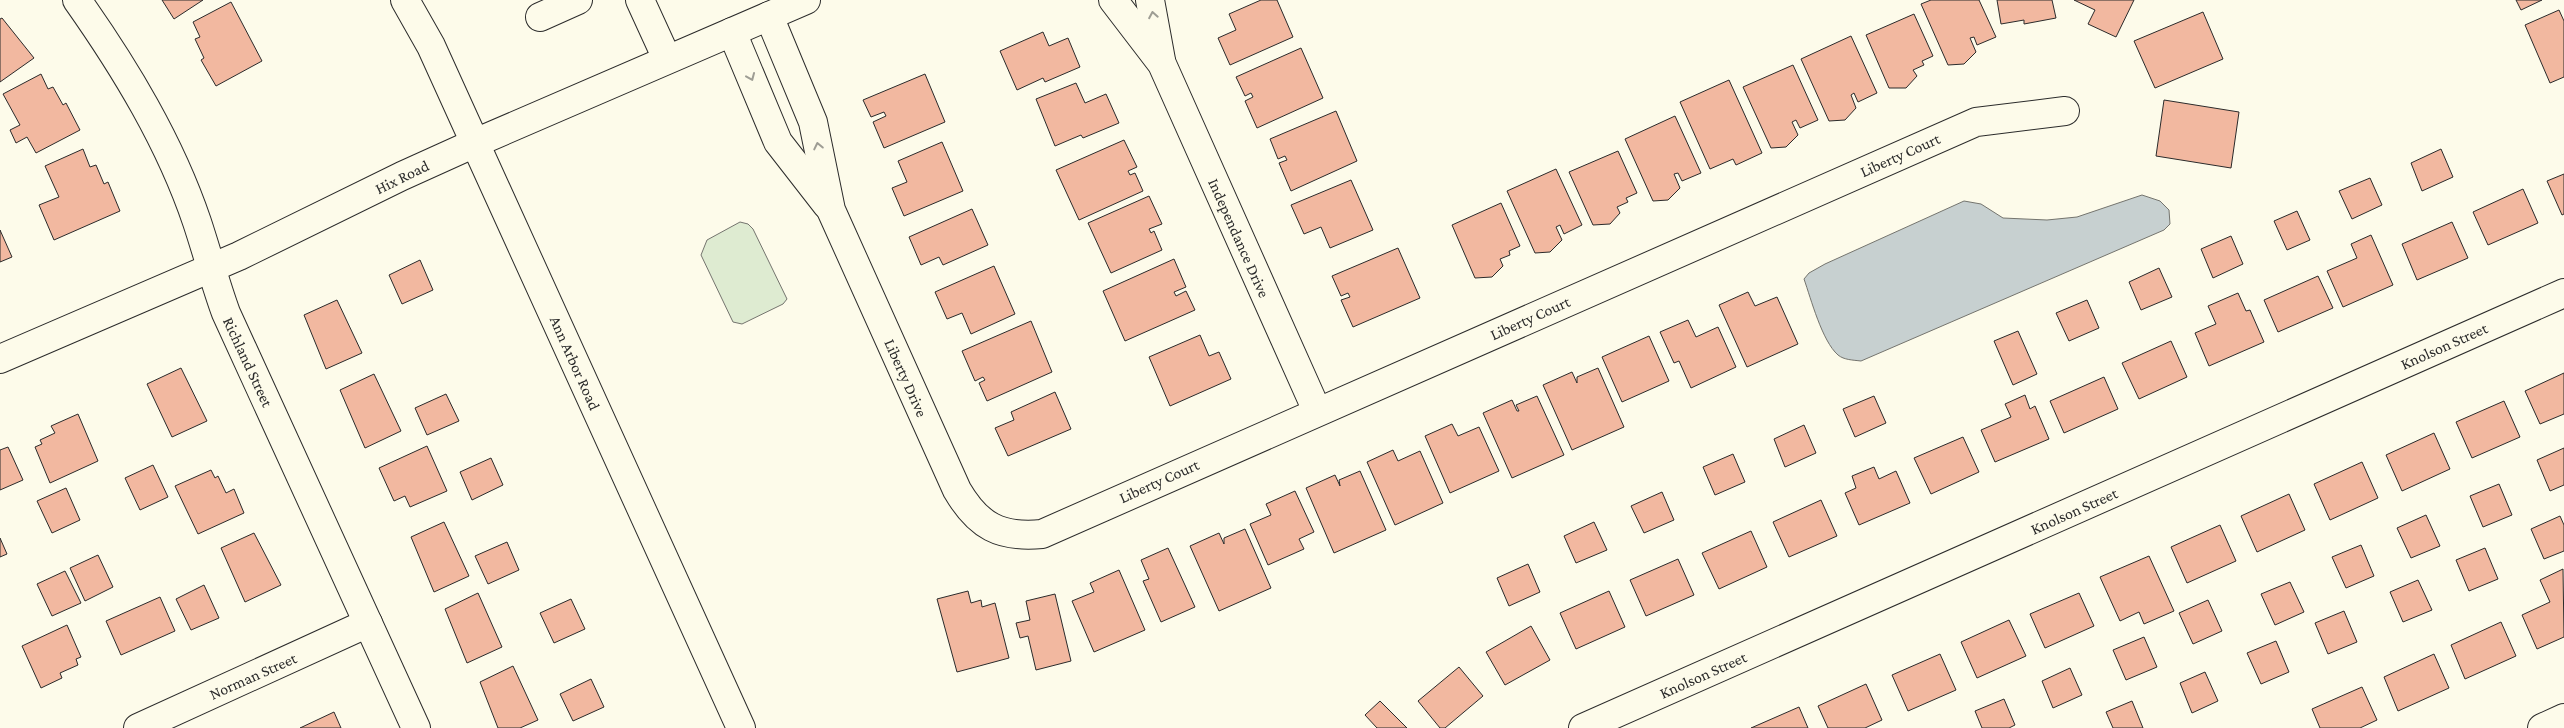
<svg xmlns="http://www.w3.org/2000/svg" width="2564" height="728" font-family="'Crimson Pro',serif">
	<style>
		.green { fill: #deebd1; stroke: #74746e }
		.water { fill: #c7d0d0; stroke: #74746e }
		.building { fill: #f2b8a0; stroke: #2b2b2b }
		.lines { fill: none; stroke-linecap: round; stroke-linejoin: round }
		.minor-casing { stroke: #2b2b2b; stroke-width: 30 }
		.major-casing { stroke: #2b2b2b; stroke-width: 30 }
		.minor { stroke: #fdfbea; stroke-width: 28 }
		.major { stroke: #fdfbea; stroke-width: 28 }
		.oneway { stroke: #9e9d94 }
		.labels { text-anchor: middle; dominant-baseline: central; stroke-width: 4; stroke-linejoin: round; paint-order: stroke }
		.street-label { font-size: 16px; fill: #2b2b2b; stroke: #fdfbea }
	</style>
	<rect width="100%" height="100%" fill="#fdfbea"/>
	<polygon class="green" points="740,222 748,224 753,229 787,299 783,304 742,324 733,322 701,255 707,240"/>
	<path class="water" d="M2142,195L2160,201L2169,210L2170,224L2164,230L1861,361C1853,360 1844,360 1838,355C1822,341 1811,299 1804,279L1809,273L1825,264L1964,201L1981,204L2003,218L2047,220L2077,217Z"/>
	<g class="building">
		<polygon points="162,0 203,0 174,19"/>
		<polygon points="1261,0 1277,0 1293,37 1230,65 1218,38 1236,30 1229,14"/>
		<polygon points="1931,0 1979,0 1996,37 1977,45 1974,37 1970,38 1976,52 1964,64 1948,65 1921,4"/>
		<polygon points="1997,0 2052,0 2056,18 2024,24 2024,20 2001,24"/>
		<polygon points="2074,0 2134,0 2116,37 2088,24 2095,10"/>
		<polygon points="2516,0 2542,0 2521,10"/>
		<polygon points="231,2 262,61 216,86 201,60 204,58 195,39 200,37 193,22"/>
		<polygon points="2559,10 2564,21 2564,77 2550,83 2525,25"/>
		<polygon points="2203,12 2223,59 2155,88 2134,41"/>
		<polygon points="1914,14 1933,56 1922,61 1924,65 1913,70 1917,76 1906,88 1889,88 1866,35"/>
		<polygon points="2,18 34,58 0,82 0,19"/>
		<polygon points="1043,32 1049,46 1068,38 1080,67 1045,82 1043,78 1017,90 1000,51"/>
		<polygon points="1851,36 1877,93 1858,102 1854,93 1851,95 1856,108 1845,120 1829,121 1801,59"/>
		<polygon points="1301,48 1323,98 1257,128 1245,101 1253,97 1251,93 1245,96 1236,77"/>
		<polygon points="1793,65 1818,120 1800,128 1796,120 1792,122 1798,135 1786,147 1771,148 1743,87"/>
		<polygon points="41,74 48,89 53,87 63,105 66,103 80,130 36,153 27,137 16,143 10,130 20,125 3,94"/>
		<polygon points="925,74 945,122 884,148 873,122 886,116 884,112 871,117 863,100"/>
		<polygon points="1729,80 1762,153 1736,165 1733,159 1710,169 1680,102"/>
		<polygon points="1076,83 1085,103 1106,94 1119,123 1083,138 1081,135 1055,146 1036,99"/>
		<polygon points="2164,100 2239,112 2231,168 2156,156"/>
		<polygon points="1336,111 1357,161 1291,191 1279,163 1287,160 1285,156 1278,159 1270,139"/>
		<polygon points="1675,116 1701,173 1682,181 1678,173 1674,174 1680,188 1668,200 1653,201 1625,139"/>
		<polygon points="1124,140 1137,167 1128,171 1130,175 1135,173 1143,191 1079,220 1056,170"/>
		<polygon points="942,142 963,191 904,216 892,188 907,182 898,161"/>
		<polygon points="83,149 90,167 96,165 104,184 108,182 120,211 54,240 39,205 59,197 45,166"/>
		<polygon points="2441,149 2453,177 2422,191 2411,163"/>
		<polygon points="1618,151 1637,193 1626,198 1628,202 1617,207 1620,213 1610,224 1593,225 1569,172"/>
		<polygon points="1556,169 1582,225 1564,234 1560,225 1556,227 1562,240 1550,252 1535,253 1507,191"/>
		<polygon points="2564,174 2564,214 2562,215 2547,181"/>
		<polygon points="2370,178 2382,205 2352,219 2339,191"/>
		<polygon points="1351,180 1373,230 1330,248 1321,227 1304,234 1291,205"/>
		<polygon points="2523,189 2538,223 2488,245 2473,212"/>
		<polygon points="1149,196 1162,224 1149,229 1151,233 1154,231 1162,250 1111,273 1088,223"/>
		<polygon points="1501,203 1520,246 1509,251 1510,255 1500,259 1503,266 1492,277 1475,278 1452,225"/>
		<polygon points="972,209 988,245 943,265 939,257 921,265 909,237"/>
		<polygon points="2297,211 2310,240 2287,250 2274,221"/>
		<polygon points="2452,222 2468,258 2417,280 2402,244"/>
		<polygon points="0,230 12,257 0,262"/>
		<polygon points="2371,235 2393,285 2343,307 2327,271 2357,258 2351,244"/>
		<polygon points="2231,236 2243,264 2213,278 2201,249"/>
		<polygon points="1398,248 1420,298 1353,327 1341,300 1350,297 1348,293 1341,296 1332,276"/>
		<polygon points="1174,259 1186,287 1174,292 1176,296 1186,291 1195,310 1125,341 1103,291"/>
		<polygon points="420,260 433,290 402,304 389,275"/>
		<polygon points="994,266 1015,314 971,334 962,313 947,319 935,292"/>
		<polygon points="2159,268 2172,297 2141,310 2129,282"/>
		<polygon points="2318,276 2333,308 2278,332 2264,300"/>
		<polygon points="1748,292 1755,306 1777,297 1798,344 1747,367 1719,305"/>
		<polygon points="2238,293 2246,311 2250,310 2264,342 2209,366 2195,333 2216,324 2208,306"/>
		<polygon points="337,300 362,353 326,369 304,315"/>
		<polygon points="2087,300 2099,328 2069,341 2056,313"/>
		<polygon points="1688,320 1696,337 1718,327 1736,367 1691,388 1679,361 1674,363 1660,332"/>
		<polygon points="1031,321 1052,372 987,401 979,383 985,380 983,377 975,381 962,351"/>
		<polygon points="2018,331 2037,374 2013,385 1994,341"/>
		<polygon points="1200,335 1209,356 1219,352 1231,379 1170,406 1149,357"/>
		<polygon points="1649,336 1669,381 1622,402 1602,357"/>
		<polygon points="2171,341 2187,377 2139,399 2122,363"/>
		<polygon points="181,368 207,421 172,437 147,384"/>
		<polygon points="1598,368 1624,427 1572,450 1543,385 1572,372 1577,383 1577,377"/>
		<polygon points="2564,373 2564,414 2540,424 2525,391"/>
		<polygon points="374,374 401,431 365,448 340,390"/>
		<polygon points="2104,377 2118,409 2064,433 2050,401"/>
		<polygon points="1055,392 1071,429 1008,456 995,428 1014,420 1011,412"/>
		<polygon points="446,394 459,421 427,435 415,408"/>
		<polygon points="2025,395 2030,409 2035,406 2049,439 1995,462 1981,430 2011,417 2005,404"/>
		<polygon points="1537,396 1564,455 1512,478 1483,413 1512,400 1517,411 1519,411 1516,405"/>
		<polygon points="1874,396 1886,423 1855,437 1843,409"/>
		<polygon points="2504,401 2520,437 2472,458 2456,422"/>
		<polygon points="78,414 98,461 50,483 35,447 42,444 40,440 55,433 51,426"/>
		<polygon points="1452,424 1458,436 1479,427 1499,471 1450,493 1425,436"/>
		<polygon points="1804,425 1816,453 1785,467 1774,439"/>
		<polygon points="2434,433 2450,469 2402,491 2386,455"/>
		<polygon points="1963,437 1979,472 1931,494 1914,458"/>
		<polygon points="427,446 447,491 410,507 405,496 394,501 379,468"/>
		<polygon points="8,447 23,480 0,490 0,450"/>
		<polygon points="2564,448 2564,485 2550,491 2537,460"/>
		<polygon points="1393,450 1398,461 1420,451 1443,503 1395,525 1367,462"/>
		<polygon points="1733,454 1745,482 1715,495 1703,467"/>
		<polygon points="491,458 503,485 472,500 460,472"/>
		<polygon points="2362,462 2378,498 2330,520 2314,484"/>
		<polygon points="153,465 168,497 140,510 125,478"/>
		<polygon points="1874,467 1879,479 1896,471 1910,503 1859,525 1845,493 1856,488 1852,476"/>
		<polygon points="211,470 215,478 218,476 226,493 234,489 244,513 198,534 175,486"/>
		<polygon points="1360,471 1386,530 1334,553 1306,488 1335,475 1340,486 1339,480"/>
		<polygon points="2499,484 2512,515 2483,527 2470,496"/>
		<polygon points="66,488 80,520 52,533 37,501"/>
		<polygon points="1295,491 1314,532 1299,539 1304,549 1268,565 1250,524 1271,515 1266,504"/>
		<polygon points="1662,492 1674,520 1644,533 1631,506"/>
		<polygon points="2289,494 2305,530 2257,552 2241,516"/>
		<polygon points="1821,500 1837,536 1789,557 1773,522"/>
		<polygon points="2426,515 2440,546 2411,558 2397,528"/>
		<polygon points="2560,516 2564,525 2564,551 2544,559 2531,529"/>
		<polygon points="444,522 469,576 434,592 411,537"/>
		<polygon points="1594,522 1607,550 1576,563 1564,536"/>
		<polygon points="2220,525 2236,561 2187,583 2171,547"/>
		<polygon points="1245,529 1271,588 1219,611 1190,546 1219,533 1224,544 1224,538"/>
		<polygon points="1751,531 1767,567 1719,589 1702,553"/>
		<polygon points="254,533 281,585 245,602 221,548"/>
		<polygon points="0,538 7,554 0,557"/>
		<polygon points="507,542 519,570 488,584 475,556"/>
		<polygon points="2361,545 2374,576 2346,588 2332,557"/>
		<polygon points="1168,548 1195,607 1161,622 1143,581 1149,579 1141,560"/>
		<polygon points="2485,548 2498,579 2469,591 2456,560"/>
		<polygon points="98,555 113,587 85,601 70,568"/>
		<polygon points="2149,556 2174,611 2144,624 2139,612 2120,621 2100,577"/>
		<polygon points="1678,559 1694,595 1646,616 1630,580"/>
		<polygon points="1528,564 1540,592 1509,606 1497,578"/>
		<polygon points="2563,569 2564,637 2537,649 2522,615 2550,602 2540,580"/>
		<polygon points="1119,570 1145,630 1094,652 1072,601 1094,592 1090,583"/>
		<polygon points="65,571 81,603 52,616 37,584"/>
		<polygon points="2418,580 2432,610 2403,622 2390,592"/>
		<polygon points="2290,582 2304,612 2275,625 2261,594"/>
		<polygon points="204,585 219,618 191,630 176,599"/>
		<polygon points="968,591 971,603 981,600 982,607 995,603 1009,658 957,672 937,599"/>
		<polygon points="1609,591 1625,627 1576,649 1560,613"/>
		<polygon points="478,593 502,647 467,663 445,609"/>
		<polygon points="2079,593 2094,626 2045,648 2030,614"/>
		<polygon points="1055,594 1071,661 1036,670 1028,636 1020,638 1016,623 1030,620 1026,601"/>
		<polygon points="160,597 175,631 121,655 106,621"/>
		<polygon points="571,599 585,629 554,643 540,613"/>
		<polygon points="2208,600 2222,631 2193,644 2179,613"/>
		<polygon points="2344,611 2357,642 2328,654 2315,623"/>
		<polygon points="2009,620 2026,656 1977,678 1961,642"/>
		<polygon points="2501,622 2516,656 2465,679 2451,645"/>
		<polygon points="67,625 81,657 76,659 78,665 60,673 62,678 41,688 22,646"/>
		<polygon points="1531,626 1550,660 1505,685 1486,652"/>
		<polygon points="2144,637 2157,667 2126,680 2113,650"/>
		<polygon points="2276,641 2289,672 2261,684 2247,653"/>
		<polygon points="1940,654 1956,690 1908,711 1892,675"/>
		<polygon points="2434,654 2449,688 2398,711 2384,677"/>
		<polygon points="513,666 538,720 520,728 498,728 480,682"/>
		<polygon points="1459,667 1483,696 1445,728 1440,728 1418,701"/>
		<polygon points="2070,668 2082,695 2053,708 2042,681"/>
		<polygon points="2205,672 2218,701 2192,713 2180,683"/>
		<polygon points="591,679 604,707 573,721 560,694"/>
		<polygon points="1866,684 1882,720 1865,728 1828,728 1818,706"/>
		<polygon points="2362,687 2377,720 2360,728 2320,728 2312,709"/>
		<polygon points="2004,699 2015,725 2009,728 1982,728 1975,711"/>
		<polygon points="1380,701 1407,728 1377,728 1365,715"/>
		<polygon points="2132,701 2143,728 2113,728 2106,712"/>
		<polygon points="1799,707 1808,728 1751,728"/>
		<polygon points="334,712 341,728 300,728"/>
	</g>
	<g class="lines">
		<defs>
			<g id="minor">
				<path d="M77,0C125,68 170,142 197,222C207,252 215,283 226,313L416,728"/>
				<polyline points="640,0 667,59"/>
				<polyline points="1113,0 1162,64 1317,411"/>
				<polyline points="1150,0 1161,60"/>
				<path d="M769,16L813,122L831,210L957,490C978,526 1000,538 1042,534L1976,122L2065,111"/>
				<polyline points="540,17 578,0"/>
				<polyline points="732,32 778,142 827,205"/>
				<polyline points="0,359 239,256 402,176 475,143 806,0"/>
				<polyline points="138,728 368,623"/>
				<polyline points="1583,728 2564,293"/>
				<polyline points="2542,728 2564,718"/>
			</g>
			<polyline id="major" points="405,0 431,46 475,143 741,728"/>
		</defs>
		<use href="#minor" class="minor-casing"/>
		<use href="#major" class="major-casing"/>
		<use href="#minor" class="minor"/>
		<use href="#major" class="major"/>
	</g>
	<defs><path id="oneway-chevron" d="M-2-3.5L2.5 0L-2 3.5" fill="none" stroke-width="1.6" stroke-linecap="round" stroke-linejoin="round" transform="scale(1.25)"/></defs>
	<g class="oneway">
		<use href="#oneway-chevron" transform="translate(1153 15) rotate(-100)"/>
		<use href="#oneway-chevron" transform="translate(751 77) rotate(67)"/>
		<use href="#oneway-chevron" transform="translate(818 146) rotate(-102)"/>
	</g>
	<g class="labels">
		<g class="street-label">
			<text transform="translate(1900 155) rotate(-24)">Liberty Court</text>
			<text transform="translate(402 177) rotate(-26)">Hix Road</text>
			<text transform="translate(1239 238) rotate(66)">Independance Drive</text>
			<text transform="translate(1530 318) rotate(-24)">Liberty Court</text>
			<text transform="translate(2444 346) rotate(-24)">Knolson Street</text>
			<text transform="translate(248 362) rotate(65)">Richland Street</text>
			<text transform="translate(575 363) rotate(66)">Ann Arbor Road</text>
			<text transform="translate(906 378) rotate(66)">Liberty Drive</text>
			<text transform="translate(1159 481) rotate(-24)">Liberty Court</text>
			<text transform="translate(2074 511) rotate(-24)">Knolson Street</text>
			<text transform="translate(1703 675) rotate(-24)">Knolson Street</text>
			<text transform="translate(253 676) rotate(-24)">Norman Street</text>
		</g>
	</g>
</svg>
